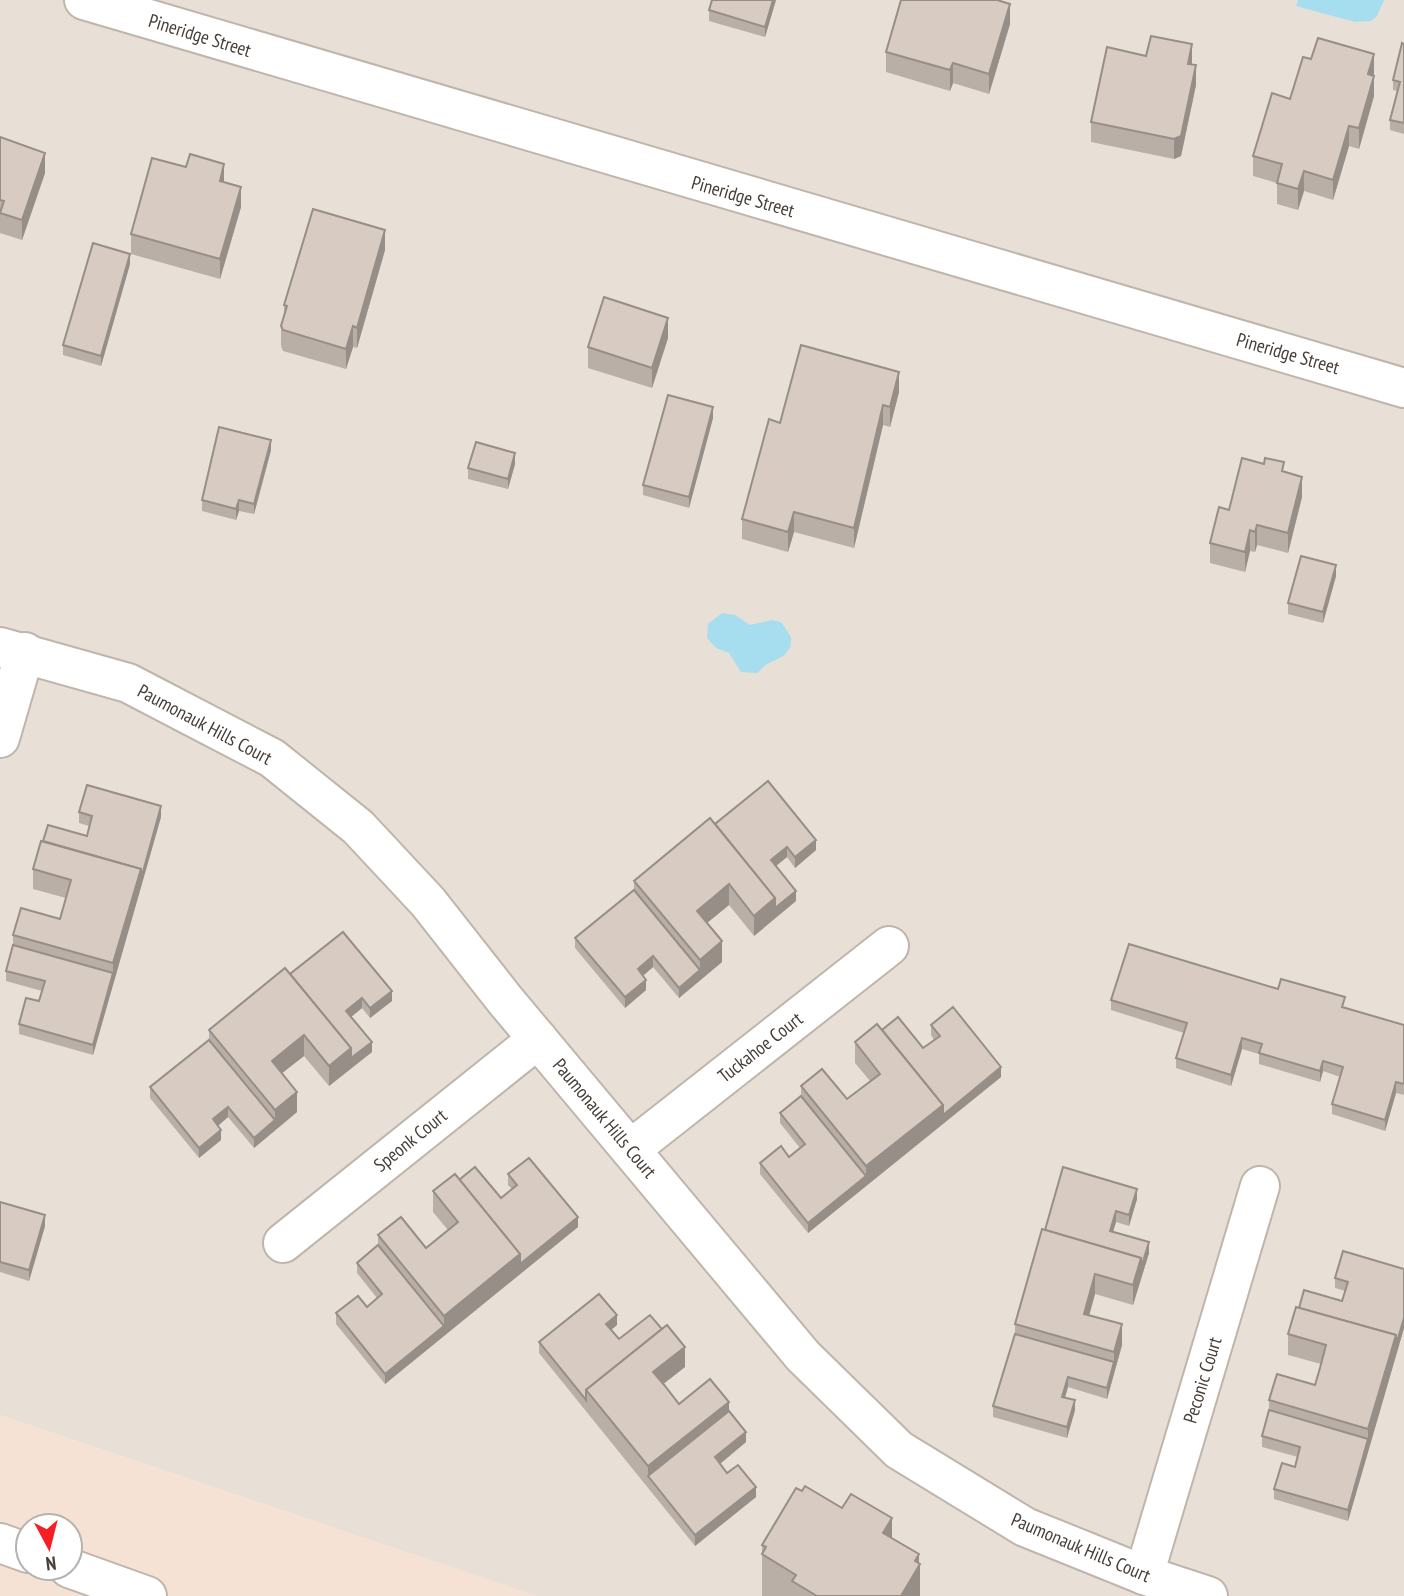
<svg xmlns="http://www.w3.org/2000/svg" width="1404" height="1596" font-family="'PT Sans Narrow',sans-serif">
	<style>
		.residential { fill: #e8dfd7 }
		.commercial { fill: #f5e2d4; fill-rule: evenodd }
		.water { fill: #a6deef }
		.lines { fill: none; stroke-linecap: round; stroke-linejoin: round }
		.minor-casing { stroke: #bfb5ab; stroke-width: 42 }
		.minor { stroke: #fff; stroke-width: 38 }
		.wall { fill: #baafa6 }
		.shaded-wall { fill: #978e87 }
		.building { fill: #d8cbc1; stroke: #978e87; stroke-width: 2 }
		.labels { text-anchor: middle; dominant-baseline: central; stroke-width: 6; stroke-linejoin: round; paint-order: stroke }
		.street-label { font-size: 19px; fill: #473e37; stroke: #fff }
	</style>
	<rect width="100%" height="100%" fill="#f4eee9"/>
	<polygon class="residential" points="0,0 1404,0 1404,1596 536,1596 0,1415"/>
	<path class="commercial" d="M0,1415L536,1596H0ZM28,1526H70V1568H28Z"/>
	<g class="water">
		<polygon points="1298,0 1384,0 1377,16 1371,21 1355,22 1296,6"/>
		<path d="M722,613L735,615L750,625L771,620L781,622L791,637C792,653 783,657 771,662C765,664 762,669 757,673L741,672L729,653L716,648L707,638L708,624Z"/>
	</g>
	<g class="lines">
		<defs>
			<g id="minor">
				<polyline points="84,0 1404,388"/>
				<polyline points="0,647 128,683 272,758 358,827 428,902 505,1000 803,1356 899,1450 1025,1527 1144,1575 1208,1596"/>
				<polyline points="0,738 25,652"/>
				<polyline points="631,1149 889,946"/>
				<polyline points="283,1243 538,1039"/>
				<polyline points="0,1543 28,1553"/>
				<polyline points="69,1568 147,1596"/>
				<polyline points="1144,1575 1260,1186"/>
			</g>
		</defs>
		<use href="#minor" class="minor-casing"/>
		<use href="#minor" class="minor"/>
	</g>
	<g class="wall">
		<polygon points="776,0 765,37 709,21 709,10"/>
		<polygon points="1010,24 989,94 953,83 950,91 886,72 886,52"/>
		<polygon points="1404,44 1404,134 1390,130 1390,120 1397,91 1393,90 1393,80"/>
		<polygon points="1146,56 1192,64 1196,85 1181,156 1174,159 1091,142 1091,122"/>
		<polygon points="1374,74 1374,96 1359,149 1349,146 1333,200 1304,191 1298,210 1277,204 1277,183 1253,176 1253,156 1290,99"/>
		<polygon points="0,137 45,173 22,240 0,233"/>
		<polygon points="224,182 241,207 220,279 131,254 131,234"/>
		<polygon points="385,250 357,348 353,347 346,369 283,351 281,346 281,326 284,317 284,305"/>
		<polygon points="130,264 101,366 63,355 63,345"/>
		<polygon points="668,338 652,388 588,368 588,347"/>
		<polygon points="899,392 890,427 883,425 854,548 794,532 788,552 742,539 742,519 780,423"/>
		<polygon points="713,418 689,508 643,495 643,485"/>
		<polygon points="271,450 254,514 239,511 236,520 202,511 202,500"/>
		<polygon points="515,464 508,489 468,479 468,468"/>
		<polygon points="1284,472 1302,497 1288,553 1257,545 1255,552 1250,551 1245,572 1210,563 1210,543 1229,510"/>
		<polygon points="1336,576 1323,623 1288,614 1288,603"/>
		<polygon points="79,812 161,817 93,1055 19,1034 19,1024 39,1001 42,991 6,981 6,971 13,945 13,935 60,919 66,898 33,889 33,869 43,841 87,836 89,826 79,823"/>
		<polygon points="715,824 816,850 795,868 787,857 776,866 796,901 754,936 729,905 707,923 722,962 679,998 653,967 643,976 646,990 625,1008 575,948 575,938 634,890 634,881"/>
		<polygon points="290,974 392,1001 370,1018 362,1008 351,1017 372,1052 329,1086 304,1056 282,1073 297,1112 254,1148 228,1117 218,1126 221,1140 199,1158 150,1098 150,1087 209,1040 209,1030"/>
		<polygon points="1278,989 1404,1025 1404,1095 1396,1093 1385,1131 1332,1114 1332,1104 1340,1077 1323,1071 1320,1082 1259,1064 1259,1054 1242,1049 1231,1086 1176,1068 1176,1058 1184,1033 1111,1010 1111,1000"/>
		<polygon points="931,1025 1001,1077 808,1233 760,1174 760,1163 789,1157 800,1148 780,1123 780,1113 801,1096 801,1086 847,1099 870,1081 855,1063 855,1042 882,1030 923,1048 934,1040 931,1035"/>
		<polygon points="508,1174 578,1227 385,1384 336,1324 336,1313 367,1307 377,1298 357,1273 357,1263 378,1245 378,1235 426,1248 448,1230 433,1212 433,1191 459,1180 501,1198 512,1189 508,1185"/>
		<polygon points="1137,1199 1129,1226 1116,1222 1113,1232 1149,1253 1133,1305 1095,1294 1089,1315 1122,1345 1107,1399 1068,1387 1065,1398 1075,1410 1067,1438 993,1417 993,1406 1015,1334 1015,1324 1045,1230"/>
		<polygon points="0,1202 45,1226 29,1281 0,1272"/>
		<polygon points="1404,1269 1404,1328 1348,1521 1274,1499 1274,1489 1295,1467 1298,1457 1262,1447 1262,1436 1269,1410 1269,1400 1315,1385 1321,1364 1288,1355 1288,1334 1299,1308 1342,1301 1345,1291 1335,1288 1335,1278"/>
		<polygon points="617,1325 611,1330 619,1339 685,1367 663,1384 679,1404 729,1411 746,1442 720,1464 727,1473 756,1497 695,1546 539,1353 539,1342"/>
		<polygon points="892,1538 919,1563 920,1596 762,1596 762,1545"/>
	</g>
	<g class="shaded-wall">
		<polygon points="773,0 776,0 765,37 765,27"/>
		<polygon points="1010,4 1010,24 989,94 989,74"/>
		<polygon points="1192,44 1192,64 1188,64"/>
		<polygon points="1374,54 1374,74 1368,95 1368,74"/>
		<polygon points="953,63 953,83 950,91 950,70"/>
		<polygon points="1196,65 1196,85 1181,156 1174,159 1174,139"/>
		<polygon points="1374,76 1374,96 1359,149 1359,128"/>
		<polygon points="1349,126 1349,146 1333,200 1333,180"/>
		<polygon points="45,153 45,173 22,240 22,220"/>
		<polygon points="224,164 224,184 220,181"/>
		<polygon points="1304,171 1304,191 1298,210 1298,189"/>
		<polygon points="241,187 241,207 220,279 220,259"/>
		<polygon points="385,230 385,250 357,348 357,328"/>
		<polygon points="130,254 130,264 101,366 101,356"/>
		<polygon points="668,318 668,338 652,388 652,368"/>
		<polygon points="353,326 353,347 346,369 346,349"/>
		<polygon points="899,372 899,392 890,427 890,407"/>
		<polygon points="883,405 883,425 854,548 854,528"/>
		<polygon points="713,407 713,418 689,508 689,497"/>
		<polygon points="271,440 271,450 254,514 254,504"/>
		<polygon points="515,453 515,464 508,489 508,479"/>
		<polygon points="1302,477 1302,497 1288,553 1288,533"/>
		<polygon points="239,500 239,511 236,520 236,509"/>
		<polygon points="794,512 794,532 788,552 788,532"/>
		<polygon points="1257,525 1257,545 1255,552 1255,532"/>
		<polygon points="1250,530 1250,551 1245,572 1245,552"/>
		<polygon points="1336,565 1336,576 1323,623 1323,612"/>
		<polygon points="161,806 161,817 93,1055 93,1045 113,973 113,963 141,869"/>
		<polygon points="816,840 816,850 795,868 795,857"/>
		<polygon points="787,847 787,857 771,870 771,860"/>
		<polygon points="729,884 729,905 697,931 697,911"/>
		<polygon points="796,891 796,901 754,936 754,916 775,898"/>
		<polygon points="722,941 722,962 679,998 679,988 700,970 700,960"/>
		<polygon points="653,956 653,967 638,980 638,969"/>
		<polygon points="646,980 646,990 625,1008 625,997"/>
		<polygon points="392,991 392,1001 370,1018 370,1008"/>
		<polygon points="362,998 362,1008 346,1021 346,1011"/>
		<polygon points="304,1035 304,1056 272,1081 272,1061"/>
		<polygon points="1242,1038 1242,1049 1231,1086 1231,1075"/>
		<polygon points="372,1042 372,1052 329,1086 329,1066 351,1048"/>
		<polygon points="1323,1061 1323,1071 1320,1082 1320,1071"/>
		<polygon points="1001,1067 1001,1077 808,1233 808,1223 866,1176 866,1166 943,1105"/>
		<polygon points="1396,1082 1396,1093 1385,1131 1385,1120"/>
		<polygon points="297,1092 297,1112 254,1148 254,1138 275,1120 275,1110"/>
		<polygon points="228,1107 228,1117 213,1130 213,1119"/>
		<polygon points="221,1130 221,1140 199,1158 199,1148"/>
		<polygon points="1137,1189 1137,1199 1129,1226 1129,1215"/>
		<polygon points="1116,1211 1116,1222 1110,1241 1110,1231"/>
		<polygon points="45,1215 45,1226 29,1281 29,1270"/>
		<polygon points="578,1217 578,1227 385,1384 385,1374 444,1326 444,1316 520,1254"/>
		<polygon points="1149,1242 1149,1253 1141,1279 1141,1268"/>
		<polygon points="1141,1258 1141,1279 1133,1305 1133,1285"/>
		<polygon points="1095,1274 1095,1294 1084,1334 1084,1314"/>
		<polygon points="617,1315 617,1325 606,1334 606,1324"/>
		<polygon points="1404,1318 1404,1328 1348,1521 1348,1510 1368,1439 1368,1429 1396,1335"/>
		<polygon points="1122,1324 1122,1345 1107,1399 1107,1388 1114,1362 1114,1352"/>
		<polygon points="685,1347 685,1367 653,1392 653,1372"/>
		<polygon points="1068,1377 1068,1387 1062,1407 1062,1397"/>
		<polygon points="1075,1400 1075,1410 1067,1438 1067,1427"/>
		<polygon points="729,1402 729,1422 648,1476 648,1466"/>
		<polygon points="746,1432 746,1442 715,1468 715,1457"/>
		<polygon points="756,1487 756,1497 695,1546 695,1535"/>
		<polygon points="892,1518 892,1567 883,1533"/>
		<polygon points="919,1554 919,1567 920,1564 920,1596 901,1596 915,1561"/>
	</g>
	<g class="building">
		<polygon points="712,0 773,0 765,27 709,10"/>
		<polygon points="901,0 997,0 1010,4 989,74 953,63 950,70 886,52"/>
		<polygon points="1151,36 1192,44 1188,64 1196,65 1181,136 1174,139 1091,122 1107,47 1146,56"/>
		<polygon points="1318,38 1374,54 1368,74 1374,76 1359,128 1349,126 1333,180 1304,171 1298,189 1277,183 1282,164 1253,156 1272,93 1290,99 1303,57 1311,59"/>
		<polygon points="1402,43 1404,44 1404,123 1390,120 1400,82 1393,80"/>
		<polygon points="0,137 45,153 22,220 0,213 4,201 0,200"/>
		<polygon points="190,154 224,164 220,181 241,187 220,259 131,234 152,158 186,167"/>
		<polygon points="313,209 385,230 357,328 353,326 346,349 283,330 281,326 287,306 284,305"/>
		<polygon points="93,243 130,254 101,356 63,345"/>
		<polygon points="604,297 668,318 652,368 588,347"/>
		<polygon points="801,345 899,372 890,407 883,405 854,528 794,512 788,532 742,519 769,419 780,423"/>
		<polygon points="668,395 713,407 689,497 643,485"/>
		<polygon points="219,427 271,440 254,504 239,500 236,509 202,500"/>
		<polygon points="476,442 515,453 508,479 468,468"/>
		<polygon points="1242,458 1264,464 1265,458 1284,462 1282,471 1302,477 1288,533 1257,525 1255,532 1250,530 1245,552 1210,543 1219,507 1229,510"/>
		<polygon points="1301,556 1336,565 1323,612 1288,603"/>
		<polygon points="768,781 816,840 795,857 787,847 771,860 796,891 775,908 775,898 715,824"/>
		<polygon points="87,785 161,806 141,879 141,869 43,841 48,825 87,836 92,816 79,812"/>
		<polygon points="710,818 775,898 754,916 729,884 715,896 697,911 722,941 700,960 634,881"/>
		<polygon points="41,841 141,869 113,963 13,935 21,908 60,919 71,880 33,869"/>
		<polygon points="634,890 700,970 679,988 653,956 638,969 646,980 625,997 575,938"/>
		<polygon points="343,932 392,991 370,1008 362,998 346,1011 372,1042 351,1058 351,1048 290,974"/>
		<polygon points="1129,944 1278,989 1281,979 1345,997 1342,1007 1404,1025 1404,1084 1396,1082 1385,1120 1332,1104 1343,1067 1323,1061 1320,1071 1259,1053 1262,1044 1242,1038 1231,1075 1176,1058 1187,1023 1111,1000"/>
		<polygon points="13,945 113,973 93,1045 19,1024 26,998 39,1001 45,981 6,971"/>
		<polygon points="285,968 351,1048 329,1066 304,1035 272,1061 297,1092 275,1110 209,1030"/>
		<polygon points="953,1007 1001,1067 943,1115 943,1105 882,1030 898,1017 923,1048 940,1036 931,1025"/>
		<polygon points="877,1024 943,1105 866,1166 801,1086 822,1069 847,1099 880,1074 855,1042"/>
		<polygon points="209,1040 275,1120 254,1138 228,1107 213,1119 221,1130 199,1148 150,1087"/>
		<polygon points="801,1096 866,1176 808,1223 760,1163 781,1146 789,1157 805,1144 780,1113"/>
		<polygon points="529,1158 578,1217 520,1264 520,1254 459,1180 475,1167 501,1198 517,1185 508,1174"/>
		<polygon points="1063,1167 1137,1189 1129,1215 1116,1211 1110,1231 1149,1242 1141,1268 1141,1258 1045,1230"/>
		<polygon points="455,1174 520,1254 444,1316 378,1235 401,1217 426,1248 458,1222 433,1191"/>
		<polygon points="0,1202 45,1215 29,1270 0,1262"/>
		<polygon points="1042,1229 1141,1258 1133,1285 1095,1274 1084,1314 1122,1324 1114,1352 1015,1324"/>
		<polygon points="378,1245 444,1326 385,1374 336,1313 358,1296 367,1307 382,1294 357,1263"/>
		<polygon points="1343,1251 1404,1269 1404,1318 1396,1345 1396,1335 1299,1308 1304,1290 1342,1301 1348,1282 1335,1278"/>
		<polygon points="599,1294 617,1315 606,1324 619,1339 650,1315 662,1329 586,1390 586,1400 539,1342"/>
		<polygon points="1296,1307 1396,1335 1368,1429 1269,1400 1277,1374 1315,1385 1320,1368 1326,1345 1288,1334"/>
		<polygon points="667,1325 685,1347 653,1372 665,1386 679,1404 710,1379 729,1402 648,1466 586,1390"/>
		<polygon points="1015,1334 1114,1362 1107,1388 1068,1377 1062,1397 1075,1400 1067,1427 993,1406"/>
		<polygon points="1269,1410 1368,1439 1348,1510 1274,1489 1282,1463 1295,1467 1300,1447 1262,1436"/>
		<polygon points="729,1411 746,1432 715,1457 727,1473 738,1465 756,1487 695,1535 648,1476"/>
		<polygon points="805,1486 842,1508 851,1494 892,1518 883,1533 919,1554 915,1561 920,1564 901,1596 817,1596 792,1581 796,1575 762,1554 766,1547 762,1545 796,1488 802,1491"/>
	</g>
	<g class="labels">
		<g class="street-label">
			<text transform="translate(200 35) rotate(17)">Pineridge Street</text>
			<text transform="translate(743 196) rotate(16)">Pineridge Street</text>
			<text transform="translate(1288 353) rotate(16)">Pineridge Street</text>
			<text transform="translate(205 724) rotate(28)">Paumonauk Hills Court</text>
			<text transform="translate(760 1047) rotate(-38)">Tuckahoe Court</text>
			<text transform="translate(605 1118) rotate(50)">Paumonauk Hills Court</text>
			<text transform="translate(410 1140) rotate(-39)">Speonk Court</text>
			<text transform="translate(1202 1380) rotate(-73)">Peconic Court</text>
			<text transform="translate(1081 1547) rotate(23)">Paumonauk Hills Court</text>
		</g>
	</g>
	<g transform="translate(49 1547) rotate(173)"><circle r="33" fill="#ffffff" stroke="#b5b2af" stroke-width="2"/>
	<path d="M0-5L12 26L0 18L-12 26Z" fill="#f61e22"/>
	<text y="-10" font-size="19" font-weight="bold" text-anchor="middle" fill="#473e37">N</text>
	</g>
</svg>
